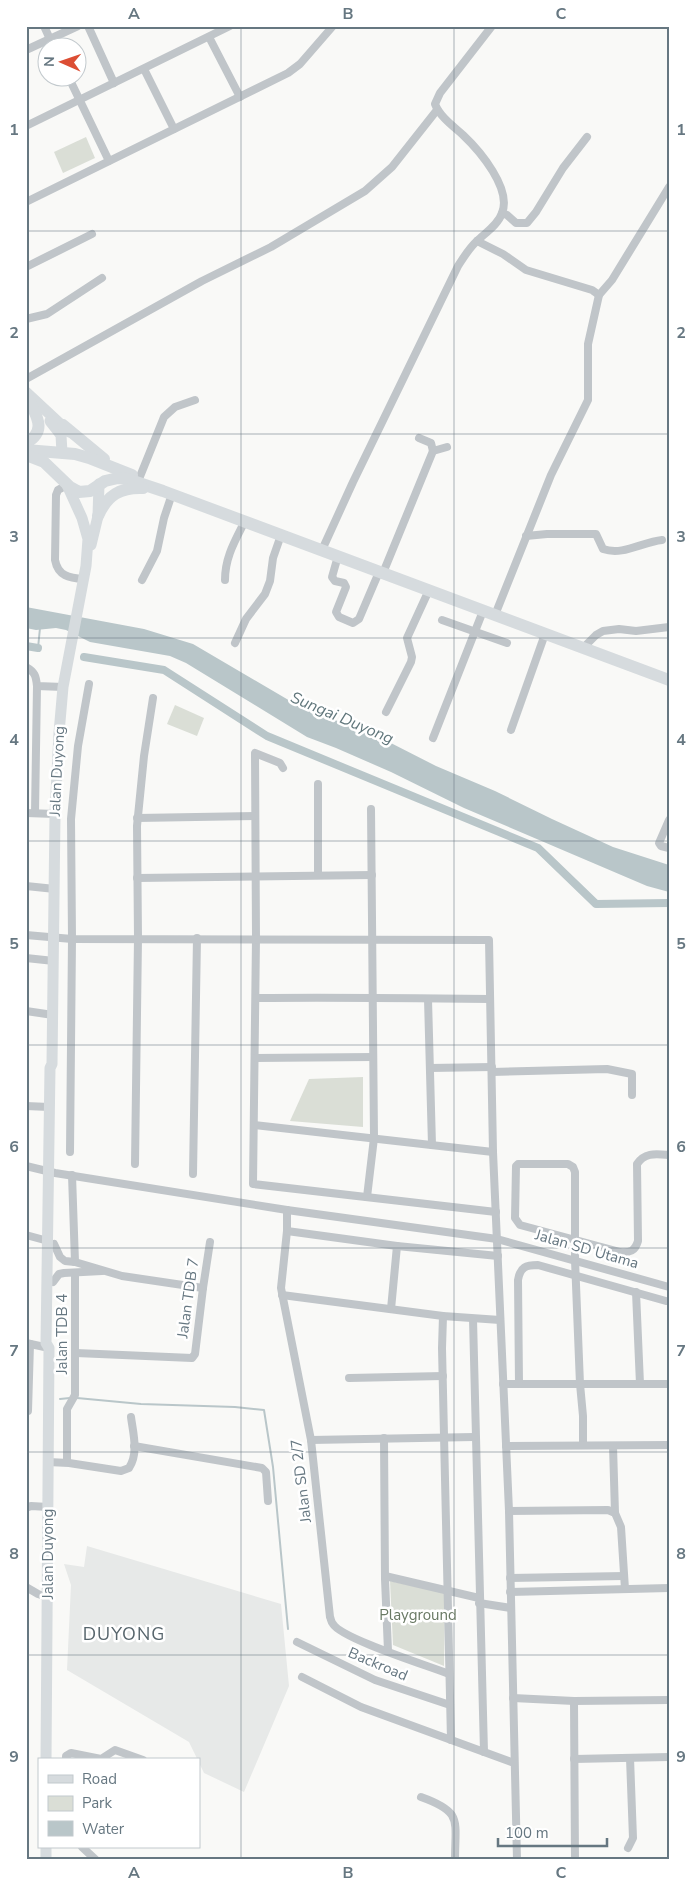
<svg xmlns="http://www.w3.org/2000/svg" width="695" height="1886" font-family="'Nunito Sans',sans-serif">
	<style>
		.built { fill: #e7e9e8 }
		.green { fill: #daded6 }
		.water { fill: #b9c6c9 }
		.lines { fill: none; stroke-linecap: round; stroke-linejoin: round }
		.stream { stroke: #b9c6c9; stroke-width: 2 }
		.canal { stroke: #b9c6c9; stroke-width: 8 }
		.street { stroke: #c0c5c9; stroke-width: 8 }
		.secondary { stroke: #d6dbde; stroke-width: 11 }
		.primary { stroke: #d6dbde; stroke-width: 12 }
		.grid { fill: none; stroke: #667781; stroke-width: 1; stroke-opacity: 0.55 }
		.labels { text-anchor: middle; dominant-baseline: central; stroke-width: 5; stroke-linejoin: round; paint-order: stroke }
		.street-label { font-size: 15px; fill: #667781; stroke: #fff }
		.park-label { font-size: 15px; fill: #697964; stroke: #fff }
		.water-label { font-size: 16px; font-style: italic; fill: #60767b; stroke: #fff }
		.quarter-label { font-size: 18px; letter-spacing: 1px; fill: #57656c; stroke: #fff }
		.neatline { fill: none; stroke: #667781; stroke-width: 2 }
		.grid-label { font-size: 16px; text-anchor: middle; font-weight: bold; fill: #667781 }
	</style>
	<rect width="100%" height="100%" fill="#f9f9f7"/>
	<polygon class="built" points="87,1546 281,1604 289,1686 244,1792 204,1773 189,1742 67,1670 71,1585 64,1564 84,1567"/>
	<g class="green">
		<polygon points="86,137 95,158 63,173 54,152"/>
		<polygon points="175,705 204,718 197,736 167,724"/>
		<polygon points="363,1077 363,1127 290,1121 309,1079"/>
		<polygon points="390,1581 445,1593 444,1666 393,1645"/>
	</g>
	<polygon class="water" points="26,607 144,629 193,644 297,705 383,739 436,766 495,791 552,819 613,847 669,865 669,892 647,886 464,808 391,772 336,748 307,737 186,663 170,656 90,642 66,630 56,628 36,630 26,628"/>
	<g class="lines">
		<g class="stream">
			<polyline points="38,648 40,628"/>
			<polyline points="77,1398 141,1404 235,1407 264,1410 273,1467 288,1629"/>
			<polyline points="60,1399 70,1398"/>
		</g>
		<g class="canal">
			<polyline points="26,646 38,648"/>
			<polyline points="84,657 164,670 267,736 538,848 596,904 669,903"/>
		</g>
		<g class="street">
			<polyline points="44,26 54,48"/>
			<polyline points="88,26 114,83"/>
			<polyline points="209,37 240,97"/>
			<polyline points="26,50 78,26"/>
			<polyline points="144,69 174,129"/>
			<polyline points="69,78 109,161"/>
			<polyline points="26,126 230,26"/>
			<polyline points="26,202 288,73 300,64 333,26"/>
			<polyline points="502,213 507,215 516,223 527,223 536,212 563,168 587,137"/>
			<polyline points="477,241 503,254 526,270 592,290 599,295"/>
			<polyline points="26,267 92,234"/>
			<polyline points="26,319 47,314 102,278"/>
			<polyline points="26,379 202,281 271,247 365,191 392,167 437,110"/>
			<polyline points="419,438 431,443 433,451"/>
			<polyline points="139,479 164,417 175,407 195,400"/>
			<path d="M67,485L58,490L56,495L55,560C58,576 69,578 84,579"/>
			<path d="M526,536L547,534H596L603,549C623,556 642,542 662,540"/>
			<path d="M322,550L353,482L458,266C464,257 469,248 477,241C485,233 498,225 502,213C512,189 480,151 463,135C453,126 440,117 435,104L440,93L492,26"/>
			<polyline points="338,556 332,577 335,581 344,583 346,587 336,612 339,617 353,623 359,619 379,572"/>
			<polyline points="383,573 433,451 447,447"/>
			<polyline points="142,580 157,551 164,518 172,494"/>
			<path d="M225,580C225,557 235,541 245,521"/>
			<polyline points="495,615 551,475 588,400 588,344 599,295 612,280 669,187"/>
			<polyline points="442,620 507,643"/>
			<polyline points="235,643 246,619 265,594 270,581 273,558 281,535"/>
			<polyline points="583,648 596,635 603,631 619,629 636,631 669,627"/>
			<path d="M26,667C35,672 36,676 37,686L63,687"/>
			<polyline points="386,712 411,662 412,657 407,638 429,590"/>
			<polyline points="511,730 545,634"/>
			<polyline points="433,738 483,611"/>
			<polyline points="283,768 280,763 255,753 256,938 253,1184 496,1212"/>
			<polyline points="318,784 318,875"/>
			<polyline points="26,813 55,814"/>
			<polyline points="35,813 37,686"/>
			<polyline points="137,818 255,816"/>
			<polyline points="669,820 659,843 661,846 669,848"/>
			<polyline points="137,878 372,875"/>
			<polyline points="26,886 55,889"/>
			<polyline points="26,935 72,939 489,940 493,1152 509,1511 517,1860"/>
			<polyline points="26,958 54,961"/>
			<path d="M256,998C334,997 412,998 490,999"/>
			<polyline points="428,999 432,1145"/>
			<polyline points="26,1011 53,1015"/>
			<polyline points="255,1058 373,1057"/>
			<polyline points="430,1068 492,1067"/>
			<polyline points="492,1072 607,1069 632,1074 632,1095"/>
			<polyline points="26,1106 49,1107"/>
			<polyline points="254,1125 493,1152"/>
			<polyline points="70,1152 72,939 71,819 78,746 89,684"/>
			<polyline points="135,1164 138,938 137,826 144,756 153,698"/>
			<polyline points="26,1166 55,1173 287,1210 497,1239 669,1287"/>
			<polyline points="193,1174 197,938"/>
			<polyline points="72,1175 75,1262"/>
			<polyline points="367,1197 374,1138 371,809"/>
			<path d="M287,1210V1231L281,1288L311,1440L330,1617C331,1619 331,1622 333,1624C342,1639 429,1666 449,1674"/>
			<polyline points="287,1231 397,1246 498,1256"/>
			<polyline points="26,1235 48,1241"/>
			<polyline points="54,1244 60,1257 65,1261 75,1262 122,1276 203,1288"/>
			<polyline points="53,1282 59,1274 64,1273 102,1271"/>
			<polyline points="636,1292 640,1384"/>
			<polyline points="282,1295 443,1316 500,1320"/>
			<polyline points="391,1309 397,1246"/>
			<polyline points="443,1316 442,1348 451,1740"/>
			<polyline points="473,1319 484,1752"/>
			<polyline points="26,1343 49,1348"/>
			<polyline points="76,1353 192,1358 195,1354 203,1288 210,1242"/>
			<polyline points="349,1378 443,1376"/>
			<polyline points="503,1384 667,1384"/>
			<path d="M519,1384L518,1280C520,1267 526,1265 538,1265L666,1301"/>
			<polyline points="26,1411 28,1411 30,1344"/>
			<polyline points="384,1438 385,1579 388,1651"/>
			<polyline points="311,1440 474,1437"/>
			<path d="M583,1445V1416L580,1384L575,1260V1172L573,1167L568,1164H518L516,1166L515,1218L520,1225L620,1252C630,1253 635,1251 638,1241L637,1164C645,1152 656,1154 669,1155"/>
			<polyline points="134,1446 262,1468 266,1472 268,1501"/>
			<polyline points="506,1446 669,1445"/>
			<polyline points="613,1446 615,1513"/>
			<path d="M48,1462L69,1463L121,1471L129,1468C139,1453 133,1433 131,1417"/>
			<polyline points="67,1462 67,1409 75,1395 75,1273"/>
			<polyline points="26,1508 31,1506 48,1507"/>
			<polyline points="509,1511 608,1510 615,1513 621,1527 625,1589"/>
			<polyline points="385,1576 479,1598"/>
			<polyline points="510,1578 624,1576"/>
			<polyline points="26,1587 38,1594 47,1597"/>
			<polyline points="510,1592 669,1588"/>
			<polyline points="479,1603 511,1608"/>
			<polyline points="297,1642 375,1680 450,1705"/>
			<polyline points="302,1677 361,1707 514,1763"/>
			<polyline points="513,1698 574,1701 669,1700"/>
			<polyline points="574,1701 575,1860"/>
			<polyline points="574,1759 669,1757"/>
			<polyline points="66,1760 66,1756 71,1753 101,1759 115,1750 143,1760"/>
			<path d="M421,1797C463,1812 455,1820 455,1860"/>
			<polyline points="82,1847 96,1860"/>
			<polyline points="628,1848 633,1838 630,1758"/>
		</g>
		<g class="secondary">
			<polyline points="26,392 69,432"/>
			<polyline points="50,421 61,435 62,453"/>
			<polyline points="91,545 98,516 99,484"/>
			<polyline points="46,1760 49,1348 46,1343 50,1068 52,1064 55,814 59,733 63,687 86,566 88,539 82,518 67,485"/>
			<polyline points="46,1860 46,1847"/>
		</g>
		<g class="primary">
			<polyline points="63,425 104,459"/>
			<path d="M26,443C47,431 37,417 29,400"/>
			<polyline points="26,450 75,454 89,458 132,475"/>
			<polyline points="26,455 44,462 70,487 79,492 90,491 105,481 118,478 127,479 163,491 669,680"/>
			<path d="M98,516C107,495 121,487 143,488"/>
		</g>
	</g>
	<path class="grid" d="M241,26V1860M454,26V1860M26,231H669M26,434H669M26,638H669M26,841H669M26,1045H669M26,1248H669M26,1452H669M26,1655H669"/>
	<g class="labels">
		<g class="street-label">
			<text transform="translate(57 771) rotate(-87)">Jalan Duyong</text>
			<text transform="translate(587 1249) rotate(16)">Jalan SD Utama</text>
			<text transform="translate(188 1298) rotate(-82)">Jalan TDB 7</text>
			<text transform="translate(62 1334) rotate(-90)">Jalan TDB 4</text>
			<text transform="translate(301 1481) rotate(-97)">Jalan SD 2/7</text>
			<text transform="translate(48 1554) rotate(-90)">Jalan Duyong</text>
			<text transform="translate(378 1664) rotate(23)">Backroad</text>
		</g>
		<g class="park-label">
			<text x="418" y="1615">Playground</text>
		</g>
		<g class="water-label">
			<text transform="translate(342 718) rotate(23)">Sungai Duyong</text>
		</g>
		<g class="quarter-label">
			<text x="124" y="1634">DUYONG</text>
		</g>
	</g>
	<rect width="695" height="1886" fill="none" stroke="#ffffff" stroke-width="55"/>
	<rect x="38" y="1758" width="162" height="90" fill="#ffffff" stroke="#c2c9cd"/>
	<rect x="48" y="1775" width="25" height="8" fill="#d6dbde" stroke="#c2c9cd"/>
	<text x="82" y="1784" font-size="15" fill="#667781">Road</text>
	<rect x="48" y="1796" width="25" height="15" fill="#daded6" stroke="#c2c9cd"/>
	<text x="82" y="1808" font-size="15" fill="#667781">Park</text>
	<rect x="48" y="1821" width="25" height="15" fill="#b9c6c9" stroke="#c2c9cd"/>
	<text x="82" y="1834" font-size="15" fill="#667781">Water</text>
	<g transform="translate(62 62) rotate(272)"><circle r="24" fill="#ffffff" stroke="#c2c9cd"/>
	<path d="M0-4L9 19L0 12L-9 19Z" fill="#dc4e34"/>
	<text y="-8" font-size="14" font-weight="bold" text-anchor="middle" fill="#667781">N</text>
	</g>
	<path d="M498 1838v8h109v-8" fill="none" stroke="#667781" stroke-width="2.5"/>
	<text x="505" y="1838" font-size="15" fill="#667781" stroke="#ffffff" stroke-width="4" paint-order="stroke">100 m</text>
	<rect x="28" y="28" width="640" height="1830" class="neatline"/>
	<g class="grid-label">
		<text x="134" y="19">A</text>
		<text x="348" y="19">B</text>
		<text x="561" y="19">C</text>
		<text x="14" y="135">1</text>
		<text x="681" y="135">1</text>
		<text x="14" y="338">2</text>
		<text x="681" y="338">2</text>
		<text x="14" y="542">3</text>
		<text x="681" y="542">3</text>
		<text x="14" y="745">4</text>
		<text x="681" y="745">4</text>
		<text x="14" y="949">5</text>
		<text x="681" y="949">5</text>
		<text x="14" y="1152">6</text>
		<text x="681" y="1152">6</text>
		<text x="14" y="1356">7</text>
		<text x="681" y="1356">7</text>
		<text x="14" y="1559">8</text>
		<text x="681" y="1559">8</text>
		<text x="14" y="1762">9</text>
		<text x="681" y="1762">9</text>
		<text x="134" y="1878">A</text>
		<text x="348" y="1878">B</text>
		<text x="561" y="1878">C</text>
	</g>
</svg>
